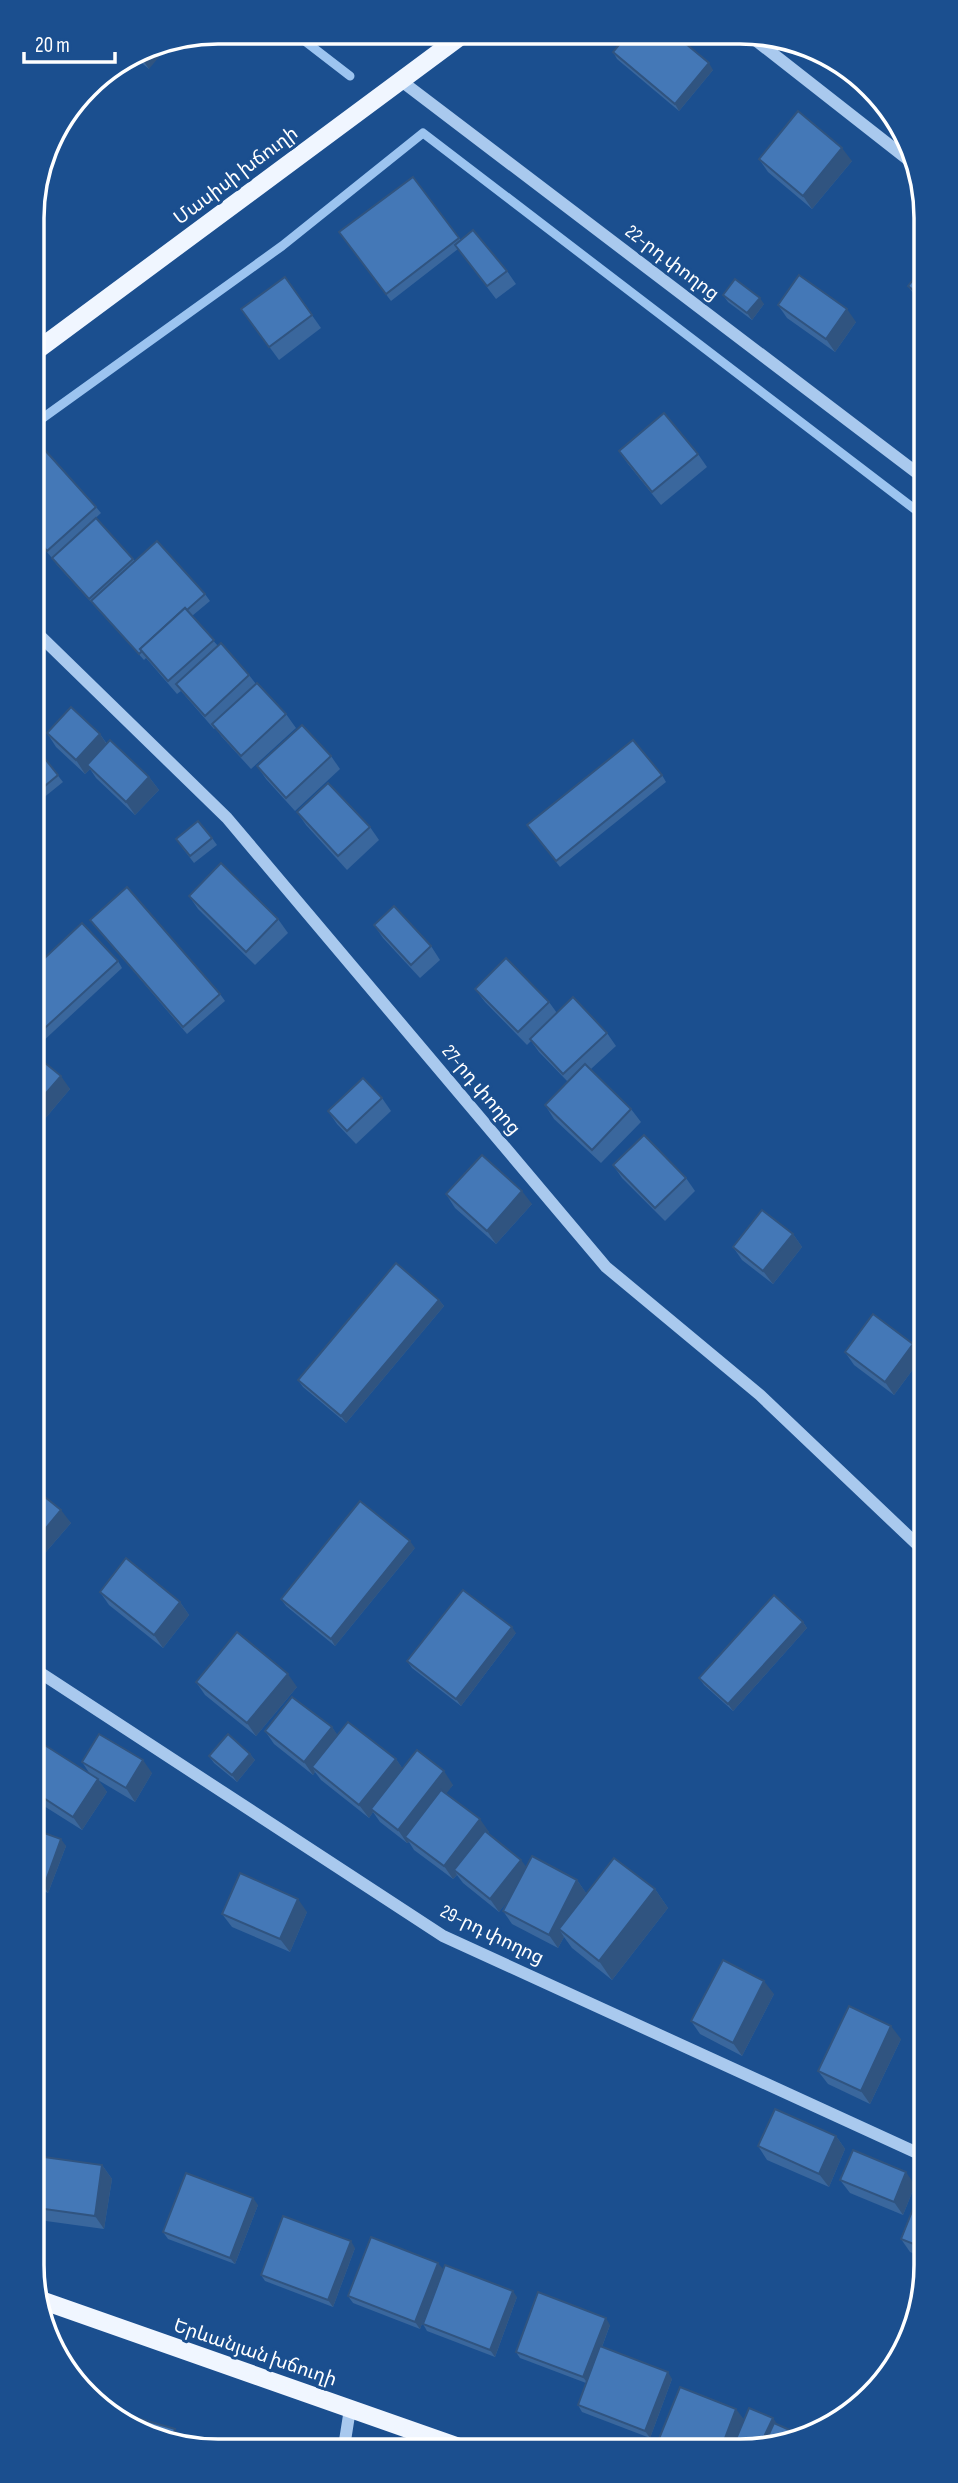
<svg xmlns="http://www.w3.org/2000/svg" width="958" height="2483" font-family="'Sofia Sans Condensed','Noto Sans Armenian',sans-serif">
	<style>
		.lines { fill: none; stroke-linecap: round; stroke-linejoin: round }
		.stream { stroke: #9cc4f0; stroke-width: 9 }
		.minor { stroke: #a9c9ee; stroke-width: 12 }
		.major { stroke: #f0f6ff; stroke-width: 18 }
		.wall { fill: #3a679d }
		.shaded-wall { fill: #305480 }
		.building { fill: #4478b7; stroke: #305480; stroke-width: 2 }
		.labels { text-anchor: middle; dominant-baseline: central; stroke-width: 6; stroke-linejoin: round; paint-order: stroke }
		.street-label { font-size: 19px; fill: #fff; stroke: #1b4f8f }
		.rim { fill: none; stroke: #fff; stroke-width: 3.5 }
	</style>
	<rect width="100%" height="100%" fill="#1b4f8f"/>
	<g class="lines">
		<g class="stream">
			<polyline points="293,32 350,76"/>
			<polyline points="33,425 282,246 423,133 921,514"/>
		</g>
		<g class="minor">
			<polyline points="749,35 920,169"/>
			<polyline points="400,80 921,476"/>
			<polyline points="33,629 227,818 606,1267 760,1395 924,1551"/>
			<polyline points="36,1670 443,1936 926,2157"/>
			<polyline points="344,2447 350,2409"/>
		</g>
		<g class="major">
			<polyline points="32,354 465,33"/>
			<polyline points="38,2299 459,2447"/>
		</g>
	</g>
	<g class="wall">
		<polygon points="147,46 149,69 132,55"/>
		<polygon points="613,52 713,70 679,111 617,59"/>
		<polygon points="759,159 852,161 812,209 768,172"/>
		<polygon points="413,177 461,240 507,271 516,284 496,299 458,249 391,301 339,232"/>
		<polygon points="921,270 921,302 918,300 908,286"/>
		<polygon points="285,277 321,328 279,360 251,322"/>
		<polygon points="723,295 764,304 752,320 728,302"/>
		<polygon points="778,305 856,322 835,352 787,318"/>
		<polygon points="619,451 698,454 707,467 661,505 628,464"/>
		<polygon points="33,457 96,507 101,513 52,558 33,536"/>
		<polygon points="96,518 135,561 205,594 210,601 192,616 218,646 249,675 256,684 286,714 296,728 251,769 222,737 215,728 214,729 181,691 177,694 146,658 144,660 57,565 52,558"/>
		<polygon points="47,733 100,734 107,744 149,777 159,790 135,815 96,778 90,769 85,774 56,747"/>
		<polygon points="33,744 63,782 37,803 34,798"/>
		<polygon points="331,756 340,769 295,811 266,779 257,766"/>
		<polygon points="662,775 666,782 560,867 527,825"/>
		<polygon points="297,812 370,827 379,840 347,870 306,825"/>
		<polygon points="212,838 217,845 194,863 181,846"/>
		<polygon points="189,896 278,919 288,933 255,965 198,909"/>
		<polygon points="90,920 220,994 225,1001 187,1034"/>
		<polygon points="374,925 431,946 440,960 420,978 383,938"/>
		<polygon points="118,961 122,968 40,1044 34,1038 34,968"/>
		<polygon points="475,989 549,1002 557,1013 607,1033 616,1046 591,1069 631,1109 641,1122 601,1163 554,1119 545,1105 568,1082 539,1052 531,1041 527,1045 485,1002"/>
		<polygon points="34,1054 70,1089 43,1121 34,1113"/>
		<polygon points="382,1098 391,1111 356,1144 337,1124 328,1111"/>
		<polygon points="613,1165 686,1178 695,1191 665,1221 622,1178"/>
		<polygon points="446,1194 532,1204 496,1244 455,1208"/>
		<polygon points="793,1234 802,1247 773,1284 742,1260 733,1247"/>
		<polygon points="439,1300 444,1306 346,1423 303,1387 298,1380"/>
		<polygon points="845,1352 922,1357 894,1395 854,1365"/>
		<polygon points="35,1489 71,1523 45,1553 36,1545"/>
		<polygon points="415,1548 335,1646 286,1606 281,1599"/>
		<polygon points="100,1592 180,1602 189,1615 163,1648 109,1605"/>
		<polygon points="803,1622 807,1628 733,1711 704,1685 699,1678"/>
		<polygon points="516,1633 461,1706 412,1668 407,1661"/>
		<polygon points="196,1682 297,1687 256,1736 205,1695"/>
		<polygon points="332,1727 337,1735 396,1759 402,1768 453,1785 446,1793 489,1832 488,1833 526,1867 577,1880 586,1893 655,1889 668,1908 612,1980 572,1948 564,1937 558,1948 512,1924 503,1911 509,1899 499,1912 463,1883 457,1875 453,1879 414,1850 409,1842 407,1843 380,1822 373,1812 369,1818 321,1780 315,1772 313,1775 274,1744 265,1731"/>
		<polygon points="36,1744 42,1745 90,1774 82,1762 152,1773 135,1802 98,1780 107,1792 82,1830 36,1801"/>
		<polygon points="250,1754 255,1760 237,1782 214,1763 209,1756"/>
		<polygon points="36,1830 66,1846 48,1893 37,1888"/>
		<polygon points="307,1912 290,1952 232,1927 222,1914"/>
		<polygon points="774,1994 742,2056 700,2034 691,2021"/>
		<polygon points="901,2039 870,2104 828,2084 818,2071"/>
		<polygon points="926,2094 926,2132 915,2118"/>
		<polygon points="836,2136 845,2149 829,2187 767,2160 758,2146"/>
		<polygon points="102,2165 112,2179 104,2229 46,2221 37,2209 37,2200"/>
		<polygon points="840,2180 915,2185 903,2215 850,2193"/>
		<polygon points="926,2192 926,2259 910,2252 901,2239"/>
		<polygon points="258,2205 235,2264 168,2239 163,2232"/>
		<polygon points="355,2248 333,2307 265,2281 261,2275"/>
		<polygon points="443,2269 420,2329 353,2303 348,2296"/>
		<polygon points="517,2297 495,2357 427,2331 423,2324"/>
		<polygon points="610,2325 602,2347 672,2379 650,2438 582,2412 578,2405 586,2383 520,2358 516,2352"/>
	</g>
	<g class="shaded-wall">
		<polygon points="173,40 149,69 140,56 149,45"/>
		<polygon points="709,63 713,70 679,111 675,104"/>
		<polygon points="842,148 852,161 812,209 803,196"/>
		<polygon points="34,196 43,208 32,221 32,205"/>
		<polygon points="760,298 764,304 752,320 747,313"/>
		<polygon points="847,309 856,322 835,352 826,339"/>
		<polygon points="100,734 109,748 87,765 90,769 85,774 76,760"/>
		<polygon points="149,777 159,790 135,815 126,802"/>
		<polygon points="61,1076 70,1089 43,1121 34,1107"/>
		<polygon points="522,1191 532,1204 496,1244 487,1231"/>
		<polygon points="793,1234 802,1247 773,1284 763,1271"/>
		<polygon points="439,1300 444,1306 346,1423 341,1416"/>
		<polygon points="913,1344 922,1357 894,1395 885,1382"/>
		<polygon points="61,1510 71,1523 45,1553 36,1540"/>
		<polygon points="410,1541 415,1548 335,1646 331,1639"/>
		<polygon points="180,1602 189,1615 163,1648 154,1635"/>
		<polygon points="803,1622 807,1628 733,1711 728,1704"/>
		<polygon points="512,1627 516,1633 461,1706 456,1699"/>
		<polygon points="288,1674 297,1687 256,1736 247,1723"/>
		<polygon points="332,1727 341,1740 312,1767 315,1772 313,1775 304,1762"/>
		<polygon points="38,1740 48,1753 36,1771 36,1744"/>
		<polygon points="250,1754 255,1760 237,1782 232,1775"/>
		<polygon points="396,1759 405,1772 371,1809 373,1812 369,1818 359,1805"/>
		<polygon points="143,1760 152,1773 135,1802 126,1788"/>
		<polygon points="444,1771 453,1785 410,1840 405,1837 409,1842 407,1843 398,1830"/>
		<polygon points="98,1779 107,1792 82,1830 73,1817"/>
		<polygon points="480,1819 489,1832 458,1873 454,1870 457,1875 453,1879 444,1866"/>
		<polygon points="61,1839 66,1846 48,1893 44,1886"/>
		<polygon points="521,1860 531,1873 499,1912 490,1899"/>
		<polygon points="577,1880 586,1893 559,1929 564,1937 558,1948 549,1935"/>
		<polygon points="655,1889 668,1908 612,1980 599,1961"/>
		<polygon points="298,1899 307,1912 290,1952 280,1939"/>
		<polygon points="764,1981 774,1994 742,2056 733,2043"/>
		<polygon points="891,2026 901,2039 870,2104 861,2091"/>
		<polygon points="836,2136 845,2149 829,2187 819,2174"/>
		<polygon points="102,2165 112,2179 104,2229 95,2216"/>
		<polygon points="906,2172 915,2185 903,2215 894,2202"/>
		<polygon points="253,2198 258,2205 235,2264 230,2258"/>
		<polygon points="351,2241 355,2248 333,2307 328,2300"/>
		<polygon points="438,2263 443,2269 420,2329 415,2322"/>
		<polygon points="513,2291 517,2297 495,2357 490,2350"/>
		<polygon points="606,2318 610,2325 588,2384 583,2377"/>
		<polygon points="668,2372 672,2379 650,2438 645,2431"/>
		<polygon points="736,2409 746,2422 737,2445 722,2446"/>
		<polygon points="773,2418 782,2431 775,2445 760,2445"/>
		<polygon points="175,2429 180,2436 177,2445 171,2442"/>
	</g>
	<g class="building">
		<polygon points="628,34 674,34 709,63 675,104 613,52"/>
		<polygon points="149,45 140,56 136,52 147,46"/>
		<polygon points="798,111 842,148 803,196 759,159"/>
		<polygon points="413,177 459,238 386,294 339,232"/>
		<polygon points="473,230 507,271 487,286 455,245"/>
		<polygon points="921,270 921,296 908,286"/>
		<polygon points="799,275 847,309 826,339 778,305"/>
		<polygon points="285,277 312,315 269,347 241,309"/>
		<polygon points="735,279 760,298 747,313 723,295"/>
		<polygon points="664,413 698,454 652,492 619,451"/>
		<polygon points="43,448 96,507 47,551 33,535 33,457"/>
		<polygon points="96,518 133,559 89,599 52,558"/>
		<polygon points="157,541 205,594 187,610 185,608 140,649 142,651 139,654 91,601"/>
		<polygon points="185,608 214,640 168,681 140,649"/>
		<polygon points="221,643 249,675 205,716 176,684"/>
		<polygon points="257,683 286,714 241,756 212,724"/>
		<polygon points="71,707 100,734 76,760 47,733"/>
		<polygon points="302,725 331,756 286,798 257,766"/>
		<polygon points="110,740 149,777 126,802 87,765"/>
		<polygon points="633,740 662,775 556,861 527,825"/>
		<polygon points="33,744 58,775 34,795"/>
		<polygon points="328,783 370,827 338,856 297,812"/>
		<polygon points="198,821 212,838 190,856 176,839"/>
		<polygon points="221,863 278,919 246,952 189,896"/>
		<polygon points="127,887 220,994 183,1027 90,920"/>
		<polygon points="394,906 431,946 411,965 374,925"/>
		<polygon points="82,923 118,961 35,1037 34,968"/>
		<polygon points="506,958 549,1002 518,1032 475,989"/>
		<polygon points="573,997 607,1033 563,1074 530,1039"/>
		<polygon points="34,1054 61,1076 34,1107"/>
		<polygon points="585,1064 631,1109 592,1150 545,1105"/>
		<polygon points="363,1078 382,1098 347,1131 328,1111"/>
		<polygon points="644,1135 686,1178 655,1208 613,1165"/>
		<polygon points="482,1155 522,1191 487,1231 446,1194"/>
		<polygon points="762,1210 793,1234 763,1271 733,1247"/>
		<polygon points="396,1263 439,1300 341,1416 298,1380"/>
		<polygon points="873,1314 913,1344 885,1382 845,1352"/>
		<polygon points="924,1399 924,1407 920,1404"/>
		<polygon points="35,1489 61,1510 36,1540"/>
		<polygon points="360,1501 410,1541 331,1639 281,1599"/>
		<polygon points="126,1558 180,1602 154,1635 100,1592"/>
		<polygon points="463,1590 512,1627 456,1699 407,1661"/>
		<polygon points="774,1595 803,1622 728,1704 699,1678"/>
		<polygon points="237,1632 288,1674 247,1723 196,1682"/>
		<polygon points="292,1697 332,1727 304,1762 265,1731"/>
		<polygon points="348,1722 396,1759 359,1805 312,1767"/>
		<polygon points="99,1734 143,1760 126,1788 82,1762"/>
		<polygon points="228,1734 250,1754 232,1775 209,1756"/>
		<polygon points="43,1744 98,1779 73,1817 36,1793 36,1755"/>
		<polygon points="417,1750 444,1771 398,1830 371,1809"/>
		<polygon points="441,1790 480,1819 444,1866 405,1837"/>
		<polygon points="36,1830 61,1839 44,1886 37,1884"/>
		<polygon points="485,1831 521,1860 490,1899 454,1870"/>
		<polygon points="532,1856 577,1880 549,1935 503,1911"/>
		<polygon points="614,1858 655,1889 599,1961 559,1929"/>
		<polygon points="240,1873 298,1899 280,1939 222,1914"/>
		<polygon points="723,1960 764,1981 733,2043 691,2021"/>
		<polygon points="849,2006 891,2026 861,2091 818,2071"/>
		<polygon points="926,2094 926,2123 915,2118"/>
		<polygon points="775,2109 836,2136 819,2174 758,2146"/>
		<polygon points="853,2150 906,2172 894,2202 840,2180"/>
		<polygon points="44,2157 102,2165 95,2216 37,2208 37,2200"/>
		<polygon points="186,2173 253,2198 230,2258 163,2232"/>
		<polygon points="921,2189 926,2192 926,2249 901,2239"/>
		<polygon points="283,2216 351,2241 328,2300 261,2275"/>
		<polygon points="371,2237 438,2263 415,2322 348,2296"/>
		<polygon points="445,2265 513,2291 490,2350 423,2324"/>
		<polygon points="538,2292 606,2318 583,2377 516,2352"/>
		<polygon points="600,2346 668,2372 645,2431 578,2405"/>
		<polygon points="680,2387 736,2409 722,2446 656,2446"/>
		<polygon points="749,2408 773,2418 760,2445 733,2446"/>
		<polygon points="113,2411 175,2429 171,2442"/>
		<polygon points="774,2423 803,2436 788,2445 764,2445"/>
	</g>
	<g class="labels">
		<g class="street-label">
			<text transform="translate(236 176) rotate(-37)">Մասիսի խճուղի</text>
			<text transform="translate(672 263) rotate(37)">22-րդ փողոց</text>
			<text transform="translate(481 1090) rotate(50)">27-րդ փողոց</text>
			<text transform="translate(492 1935) rotate(26)">29-րդ փողոց</text>
			<text transform="translate(255 2353) rotate(19)">Երևանյան խճուղի</text>
		</g>
	</g>
	<path d="M0 0H958V2483H0ZM218 44H740A174 174 0 0 1 914 218V2265A174 174 0 0 1 740 2439H218A174 174 0 0 1 44 2265V218A174 174 0 0 1 218 44Z" fill="#1b4f8f" fill-rule="evenodd"/>
	<path class="rim" d="M218 44H740A174 174 0 0 1 914 218V2265A174 174 0 0 1 740 2439H218A174 174 0 0 1 44 2265V218A174 174 0 0 1 218 44Z"/>
	<path d="M24 52v10h91v-10" fill="none" stroke="#ffffff" stroke-width="3.5"/>
	<text x="35" y="52" font-size="21" fill="#ffffff" stroke="#1b4f8f" stroke-width="5" paint-order="stroke">20 m</text>
</svg>
